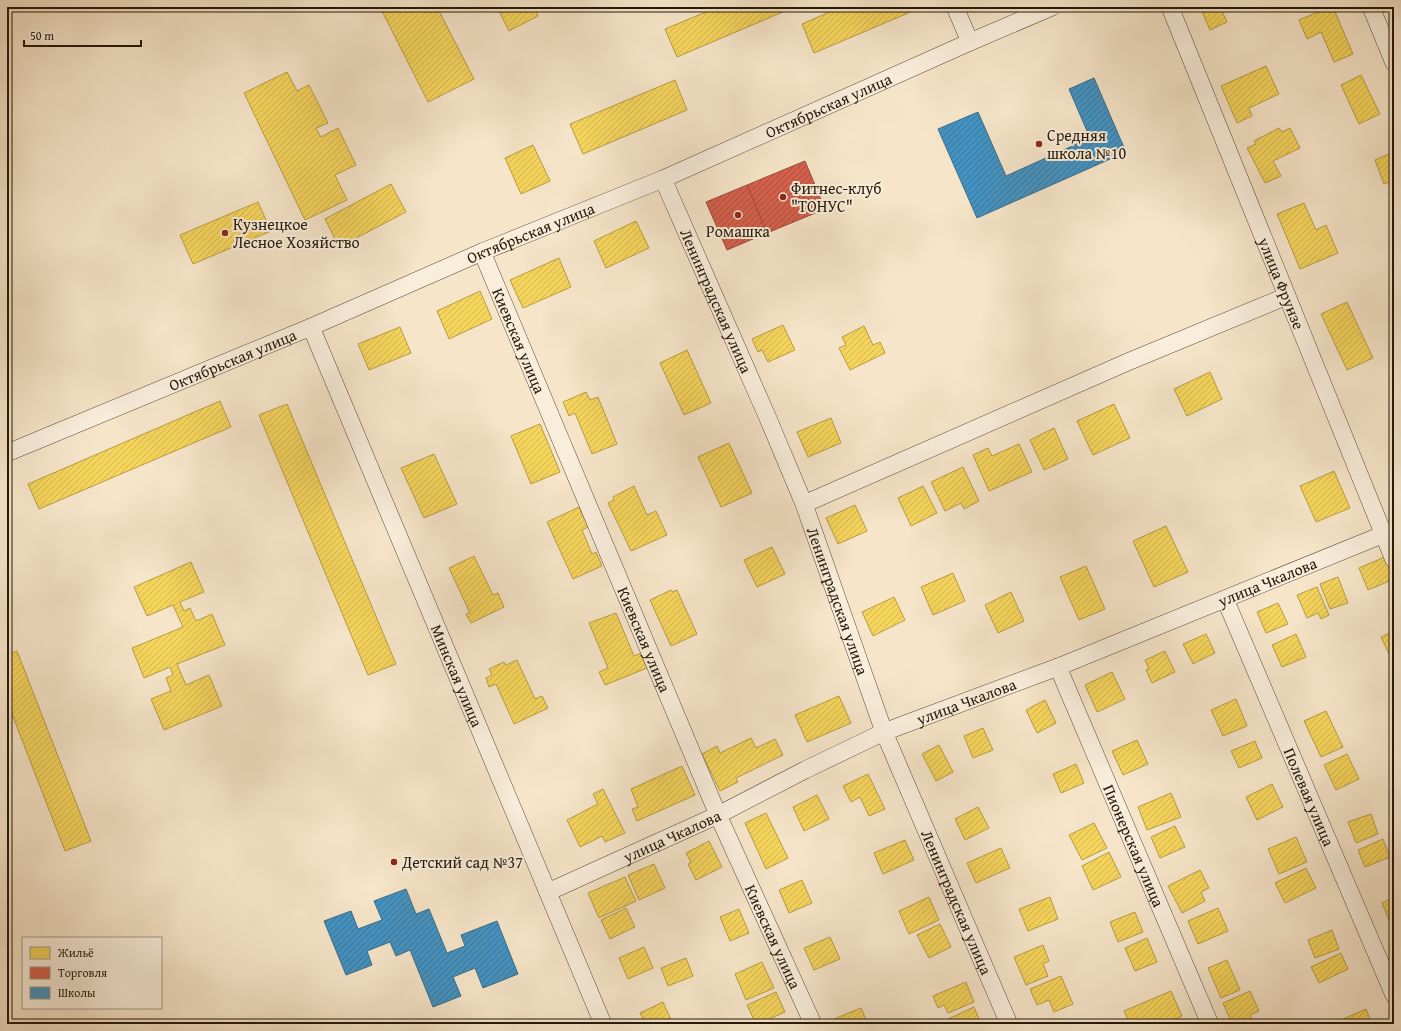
<svg xmlns="http://www.w3.org/2000/svg" width="1401" height="1031" font-family="'Gentium Book Plus',serif">
	<style>
		.homes { fill: url(#homes-hatch); stroke: #b79c43 }
		.shops { fill: url(#shops-hatch); stroke: #a14a39 }
		.schools { fill: url(#schools-hatch); stroke: #3a6e8b }
		.lines { fill: none; stroke-linecap: round; stroke-linejoin: round }
		.street-casing { stroke: #584b39; stroke-width: 18 }
		.street { stroke: #f9eedc; stroke-width: 17 }
		.poi-dot { fill: #8f2418; stroke: #f9eedc; stroke-width: 1.5 }
		.labels { text-anchor: middle; dominant-baseline: central; stroke-width: 4; stroke-linejoin: round; paint-order: stroke }
		.street-label { font-size: 16px; fill: #241809; stroke: #f9eedc }
		.poi-label { font-size: 16px; fill: #241809; stroke: #f9eedc; text-anchor: start }
	</style>
	<defs>
		<pattern id="homes-hatch" width="6" height="6" patternUnits="userSpaceOnUse"><rect width="6" height="6" fill="#f6d55c"/><path d="M-1 1l2-2M0 6l6-6M5 7l2-2" fill="none" stroke="#d3b64f"/></pattern>
		<pattern id="shops-hatch" width="6" height="6" patternUnits="userSpaceOnUse"><rect width="6" height="6" fill="#d6604d"/><path d="M-1 1l2-2M0 6l6-6M5 7l2-2" fill="none" stroke="#ad4e3e"/></pattern>
		<pattern id="schools-hatch" width="6" height="6" patternUnits="userSpaceOnUse"><rect width="6" height="6" fill="#4393c3"/><path d="M-1 1l2-2M0 6l6-6M5 7l2-2" fill="none" stroke="#38779d"/></pattern>
	</defs>
	<rect width="100%" height="100%" fill="#f6e5c9"/>
	<filter id="stains"><feTurbulence type="fractalNoise" baseFrequency=".005" numOctaves="4"/><feColorMatrix values="0 0 0 0 .2 0 0 0 0 .09 0 0 0 0 .02 0 0 0 .5 -.17"/></filter>
	<radialGradient id="worn" r=".72"><stop offset=".6" stop-color="#630" stop-opacity="0"/><stop offset="1" stop-color="#630" stop-opacity=".3"/></radialGradient>
	<g class="homes">
		<polygon points="380,7 437,7 474,79 428,102"/>
		<polygon points="497,7 534,7 538,16 509,31"/>
		<polygon points="718,7 783,7 785,11 677,57 665,29"/>
		<polygon points="841,7 919,7 920,8 814,53 802,24"/>
		<polygon points="1200,7 1220,7 1227,22 1210,30"/>
		<polygon points="1330,7 1333,7 1353,54 1334,62 1321,32 1307,39 1299,20"/>
		<polygon points="1266,66 1279,94 1249,108 1252,116 1237,123 1221,86"/>
		<polygon points="287,72 297,91 309,85 328,123 316,128 321,137 338,128 356,165 335,175 347,200 305,220 244,93"/>
		<polygon points="1361,75 1380,114 1359,124 1341,85"/>
		<polygon points="675,80 687,110 583,154 570,124"/>
		<polygon points="1279,128 1282,132 1290,128 1300,148 1273,161 1281,176 1265,183 1247,148 1256,144 1254,141"/>
		<polygon points="533,145 550,181 521,194 505,158"/>
		<polygon points="1393,152 1394,180 1384,184 1375,160"/>
		<polygon points="391,184 406,212 339,247 325,219"/>
		<polygon points="258,202 271,231 193,264 180,235"/>
		<polygon points="1304,203 1316,230 1326,225 1338,253 1300,269 1277,214"/>
		<polygon points="636,221 649,248 606,268 594,241"/>
		<polygon points="559,258 571,287 523,308 510,280"/>
		<polygon points="480,291 492,319 449,339 437,311"/>
		<polygon points="1347,302 1373,358 1347,370 1321,314"/>
		<polygon points="783,325 795,350 768,362 762,350 758,352 752,339"/>
		<polygon points="864,326 873,345 880,342 885,353 850,370 839,348 846,345 842,337"/>
		<polygon points="400,327 411,353 369,370 358,344"/>
		<polygon points="687,350 711,403 684,415 660,363"/>
		<polygon points="1210,372 1222,399 1187,416 1174,389"/>
		<polygon points="586,392 590,400 598,397 617,444 592,454 575,413 569,416 563,402"/>
		<polygon points="220,401 231,427 39,509 28,484"/>
		<polygon points="287,404 396,664 368,675 259,415"/>
		<polygon points="1114,404 1130,438 1093,455 1077,421"/>
		<polygon points="831,418 841,443 808,457 797,432"/>
		<polygon points="540,424 560,472 531,484 511,436"/>
		<polygon points="1054,428 1068,459 1044,470 1030,440"/>
		<polygon points="729,443 752,493 721,507 698,457"/>
		<polygon points="1019,444 1032,472 989,491 973,455 988,448 992,456"/>
		<polygon points="434,454 457,504 424,518 401,468"/>
		<polygon points="963,467 979,501 964,509 961,503 945,511 931,482"/>
		<polygon points="1334,471 1350,508 1316,522 1300,486"/>
		<polygon points="634,486 647,515 656,511 667,535 631,551 608,503 614,500 613,497"/>
		<polygon points="923,486 937,513 911,526 898,498"/>
		<polygon points="855,505 867,531 838,544 826,518"/>
		<polygon points="579,507 588,527 582,530 592,554 596,552 602,566 573,579 547,522"/>
		<polygon points="1166,526 1188,572 1154,587 1133,541"/>
		<polygon points="772,547 785,574 757,587 744,560"/>
		<polygon points="474,556 493,595 498,593 504,607 471,623 466,614 470,613 449,568"/>
		<polygon points="1387,556 1394,573 1394,579 1368,590 1359,568"/>
		<polygon points="191,562 204,592 180,602 184,611 190,608 196,621 212,614 225,645 177,664 186,685 209,675 222,706 164,730 151,699 171,691 166,678 173,675 170,667 144,678 132,648 183,627 173,605 147,616 134,587"/>
		<polygon points="1086,566 1105,609 1079,620 1060,577"/>
		<polygon points="953,573 965,601 933,615 921,587"/>
		<polygon points="1338,577 1348,603 1330,609 1320,584"/>
		<polygon points="1317,587 1329,615 1321,619 1318,613 1307,618 1297,595"/>
		<polygon points="671,590 672,592 677,590 697,634 671,646 650,600"/>
		<polygon points="1011,592 1024,621 998,633 985,605"/>
		<polygon points="894,597 905,620 873,636 862,612"/>
		<polygon points="1278,603 1288,624 1266,633 1257,612"/>
		<polygon points="616,613 634,656 641,653 647,668 605,685 599,672 608,668 589,623"/>
		<polygon points="1394,631 1394,651 1389,654 1381,637"/>
		<polygon points="1206,634 1215,653 1193,664 1183,644"/>
		<polygon points="1296,634 1306,657 1282,667 1272,645"/>
		<polygon points="17,651 91,841 65,851 7,701 7,655"/>
		<polygon points="1165,651 1175,672 1152,683 1146,670 1149,669 1145,660"/>
		<polygon points="517,660 535,699 542,696 548,708 514,724 496,684 489,687 486,678 492,675 489,669 504,662 506,665"/>
		<polygon points="1112,672 1125,699 1097,712 1085,685"/>
		<polygon points="839,696 851,723 807,742 795,715"/>
		<polygon points="1236,699 1247,726 1223,736 1211,710"/>
		<polygon points="1045,700 1056,723 1037,733 1026,710"/>
		<polygon points="1326,711 1343,747 1321,757 1304,721"/>
		<polygon points="983,728 993,750 973,758 964,736"/>
		<polygon points="751,738 756,748 775,739 783,755 736,778 738,782 720,791 702,754 717,746 720,753"/>
		<polygon points="1137,740 1148,764 1123,775 1112,751"/>
		<polygon points="1255,741 1262,758 1239,768 1231,751"/>
		<polygon points="939,745 953,772 936,781 922,754"/>
		<polygon points="1347,754 1359,779 1336,790 1324,765"/>
		<polygon points="1076,764 1084,783 1061,793 1053,774"/>
		<polygon points="682,766 695,795 637,821 632,809 638,807 631,789"/>
		<polygon points="868,774 885,809 869,816 860,797 851,802 843,786"/>
		<polygon points="1272,784 1283,807 1257,820 1246,797"/>
		<polygon points="603,789 625,833 605,842 602,836 580,847 567,820 598,804 593,794"/>
		<polygon points="1171,793 1181,817 1147,830 1138,807"/>
		<polygon points="817,795 829,819 804,831 793,807"/>
		<polygon points="978,807 989,828 965,840 955,819"/>
		<polygon points="766,813 788,858 766,869 745,823"/>
		<polygon points="1371,814 1378,834 1356,843 1348,822"/>
		<polygon points="1094,823 1107,848 1082,860 1069,835"/>
		<polygon points="1175,826 1185,847 1160,858 1151,837"/>
		<polygon points="1296,837 1307,862 1279,874 1268,849"/>
		<polygon points="1383,839 1390,857 1365,867 1358,850"/>
		<polygon points="905,840 914,860 883,874 874,853"/>
		<polygon points="709,841 722,867 696,880 688,864 691,862 686,853"/>
		<polygon points="1001,848 1010,868 976,883 967,863"/>
		<polygon points="1109,852 1121,877 1093,890 1082,866"/>
		<polygon points="654,864 665,888 639,900 628,875"/>
		<polygon points="1306,868 1316,888 1285,903 1275,883"/>
		<polygon points="1200,870 1209,888 1201,892 1205,901 1182,913 1168,886"/>
		<polygon points="625,877 636,901 599,918 588,893"/>
		<polygon points="802,880 812,903 789,913 779,890"/>
		<polygon points="929,897 939,920 909,934 899,911"/>
		<polygon points="1050,897 1058,919 1028,931 1019,909"/>
		<polygon points="1394,897 1394,927 1392,927 1382,903"/>
		<polygon points="626,908 635,927 610,939 601,920"/>
		<polygon points="1218,908 1228,931 1198,944 1188,921"/>
		<polygon points="739,909 749,933 730,941 720,917"/>
		<polygon points="1135,912 1143,932 1118,942 1110,922"/>
		<polygon points="940,924 951,947 929,958 917,935"/>
		<polygon points="1332,930 1339,949 1315,958 1308,940"/>
		<polygon points="830,937 840,959 814,970 804,948"/>
		<polygon points="1147,938 1157,962 1135,971 1125,948"/>
		<polygon points="1043,945 1049,961 1043,964 1048,976 1026,985 1014,957"/>
		<polygon points="644,947 653,968 628,979 619,958"/>
		<polygon points="1341,953 1348,969 1319,983 1311,967"/>
		<polygon points="686,958 693,976 668,986 661,968"/>
		<polygon points="1227,960 1240,990 1221,998 1208,968"/>
		<polygon points="762,962 774,988 746,1000 735,974"/>
		<polygon points="1061,976 1073,1004 1054,1012 1049,1000 1037,1005 1030,989"/>
		<polygon points="966,982 974,1002 948,1013 944,1005 938,1008 933,996"/>
		<polygon points="1171,991 1182,1016 1163,1024 1130,1024 1124,1011"/>
		<polygon points="1250,991 1259,1011 1250,1015 1252,1020 1243,1024 1232,1024 1223,1003"/>
		<polygon points="776,992 785,1012 758,1024 756,1024 747,1005"/>
		<polygon points="663,1002 673,1024 646,1024 640,1013"/>
		<polygon points="974,1007 981,1024 950,1024 948,1019"/>
		<polygon points="861,1008 868,1024 836,1024 834,1019"/>
		<polygon points="1366,1009 1372,1024 1343,1024 1341,1020"/>
	</g>
	<g class="shops">
		<polygon points="805,161 825,209 767,233 747,185"/>
		<polygon points="747,185 767,233 727,250 706,202"/>
	</g>
	<g class="schools">
		<polygon points="1094,78 1126,152 977,218 938,129 978,112 1006,176 1090,138 1069,89"/>
		<polygon points="406,889 416,914 429,909 447,953 465,946 461,935 497,921 518,974 483,988 475,968 453,977 461,996 433,1007 410,950 396,956 390,942 367,951 372,965 346,975 324,921 351,911 358,929 382,920 374,901"/>
	</g>
	<g class="lines">
		<defs>
			<g id="street">
				<polyline points="955,7 970,42"/>
				<path id="s1" d="M1170,7L1394,560"/>
				<polyline points="1371,7 1394,63"/>
				<path id="s2" d="M663,179L767,416L804,504L884,732L1009,1024"/>
				<path id="s3" d="M482,252L718,815L813,1024"/>
				<path id="s4" d="M311,327L603,1024"/>
				<path id="s5" d="M7,453L311,327L482,252L663,179L970,42L1052,7"/>
				<polyline points="804,504 1130,361 1287,296"/>
				<path id="s6" d="M1225,599L1394,995"/>
				<path id="s7" d="M1058,667L1210,1024"/>
				<path id="s8" d="M548,892L718,815L805,770L884,732L1058,667L1394,530"/>
			</g>
		</defs>
		<use href="#street" class="street-casing"/>
		<use href="#street" class="street"/>
	</g>
	<g class="poi-dot">
		<circle cx="1039" cy="144" r="4"/>
		<circle cx="783" cy="197" r="4"/>
		<circle cx="738" cy="215" r="4"/>
		<circle cx="225" cy="233" r="4"/>
		<circle cx="394" cy="862" r="4"/>
	</g>
	<g class="labels">
		<g class="street-label">
			<text stroke="none"><textPath href="#s5" startOffset="892">Октябрьская улица</textPath></text>
			<text stroke="none"><textPath href="#s5" startOffset="568">Октябрьская улица</textPath></text>
			<text stroke="none"><textPath href="#s1" startOffset="298">улица Фрунзе</textPath></text>
			<text stroke="none"><textPath href="#s2" startOffset="133">Ленинградская улица</textPath></text>
			<text stroke="none"><textPath href="#s3" startOffset="96">Киевская улица</textPath></text>
			<text stroke="none"><textPath href="#s5" startOffset="244">Октябрьская улица</textPath></text>
			<text stroke="none"><textPath href="#s8" startOffset="784">улица Чкалова</textPath></text>
			<text stroke="none"><textPath href="#s2" startOffset="457">Ленинградская улица</textPath></text>
			<text stroke="none"><textPath href="#s3" startOffset="420">Киевская улица</textPath></text>
			<text stroke="none"><textPath href="#s4" startOffset="378">Минская улица</textPath></text>
			<text stroke="none"><textPath href="#s8" startOffset="460">улица Чкалова</textPath></text>
			<text stroke="none"><textPath href="#s6" startOffset="215">Полевая улица</textPath></text>
			<text stroke="none"><textPath href="#s8" startOffset="136">улица Чкалова</textPath></text>
			<text stroke="none"><textPath href="#s7" startOffset="194">Пионерская улица</textPath></text>
			<text stroke="none"><textPath href="#s2" startOffset="781">Ленинградская улица</textPath></text>
			<text stroke="none"><textPath href="#s3" startOffset="744">Киевская улица</textPath></text>
		</g>
		<g class="poi-label">
			<text x="1047" y="135">Средняя<tspan x="1047" dy="18">школа №10</tspan></text>
			<text x="791" y="188">Фитнес-клуб<tspan x="791" dy="18">"ТОНУС"</tspan></text>
			<text x="233" y="224">Кузнецкое<tspan x="233" dy="18">Лесное Хозяйство</tspan></text>
			<text x="738" y="231" text-anchor="middle">Ромашка</text>
			<text x="402" y="862">Детский сад №37</text>
		</g>
	</g>
	<rect width="1401" height="1031" fill="none" stroke="#f6e5c9" stroke-width="24"/>
	<rect x="8" y="8" width="1385" height="1015" fill="none" stroke="#241809" stroke-width="2"/>
	<rect x="12" y="12" width="1377" height="1007" fill="none" stroke="#241809"/>
	<rect x="22" y="937" width="140" height="72" fill="#f9eedc" stroke="#a49888"/>
	<rect x="30" y="947" width="20" height="12" fill="#f6d55c" stroke="#a49888"/>
	<text x="58" y="957" font-size="12" fill="#241809">Жильё</text>
	<rect x="30" y="967" width="20" height="12" fill="#d6604d" stroke="#a49888"/>
	<text x="58" y="977" font-size="12" fill="#241809">Торговля</text>
	<rect x="30" y="987" width="20" height="12" fill="#4393c3" stroke="#a49888"/>
	<text x="58" y="997" font-size="12" fill="#241809">Школы</text>
	<path d="M24 40v6h117v-6" fill="none" stroke="#241809" stroke-width="2"/>
	<text x="30" y="40" font-size="12" fill="#241809" stroke="#f9eedc" stroke-width="3" paint-order="stroke">50 m</text>
	<rect width="100%" height="100%" filter="url(#stains)"/>
	<rect width="100%" height="100%" fill="url(#worn)"/>
</svg>
